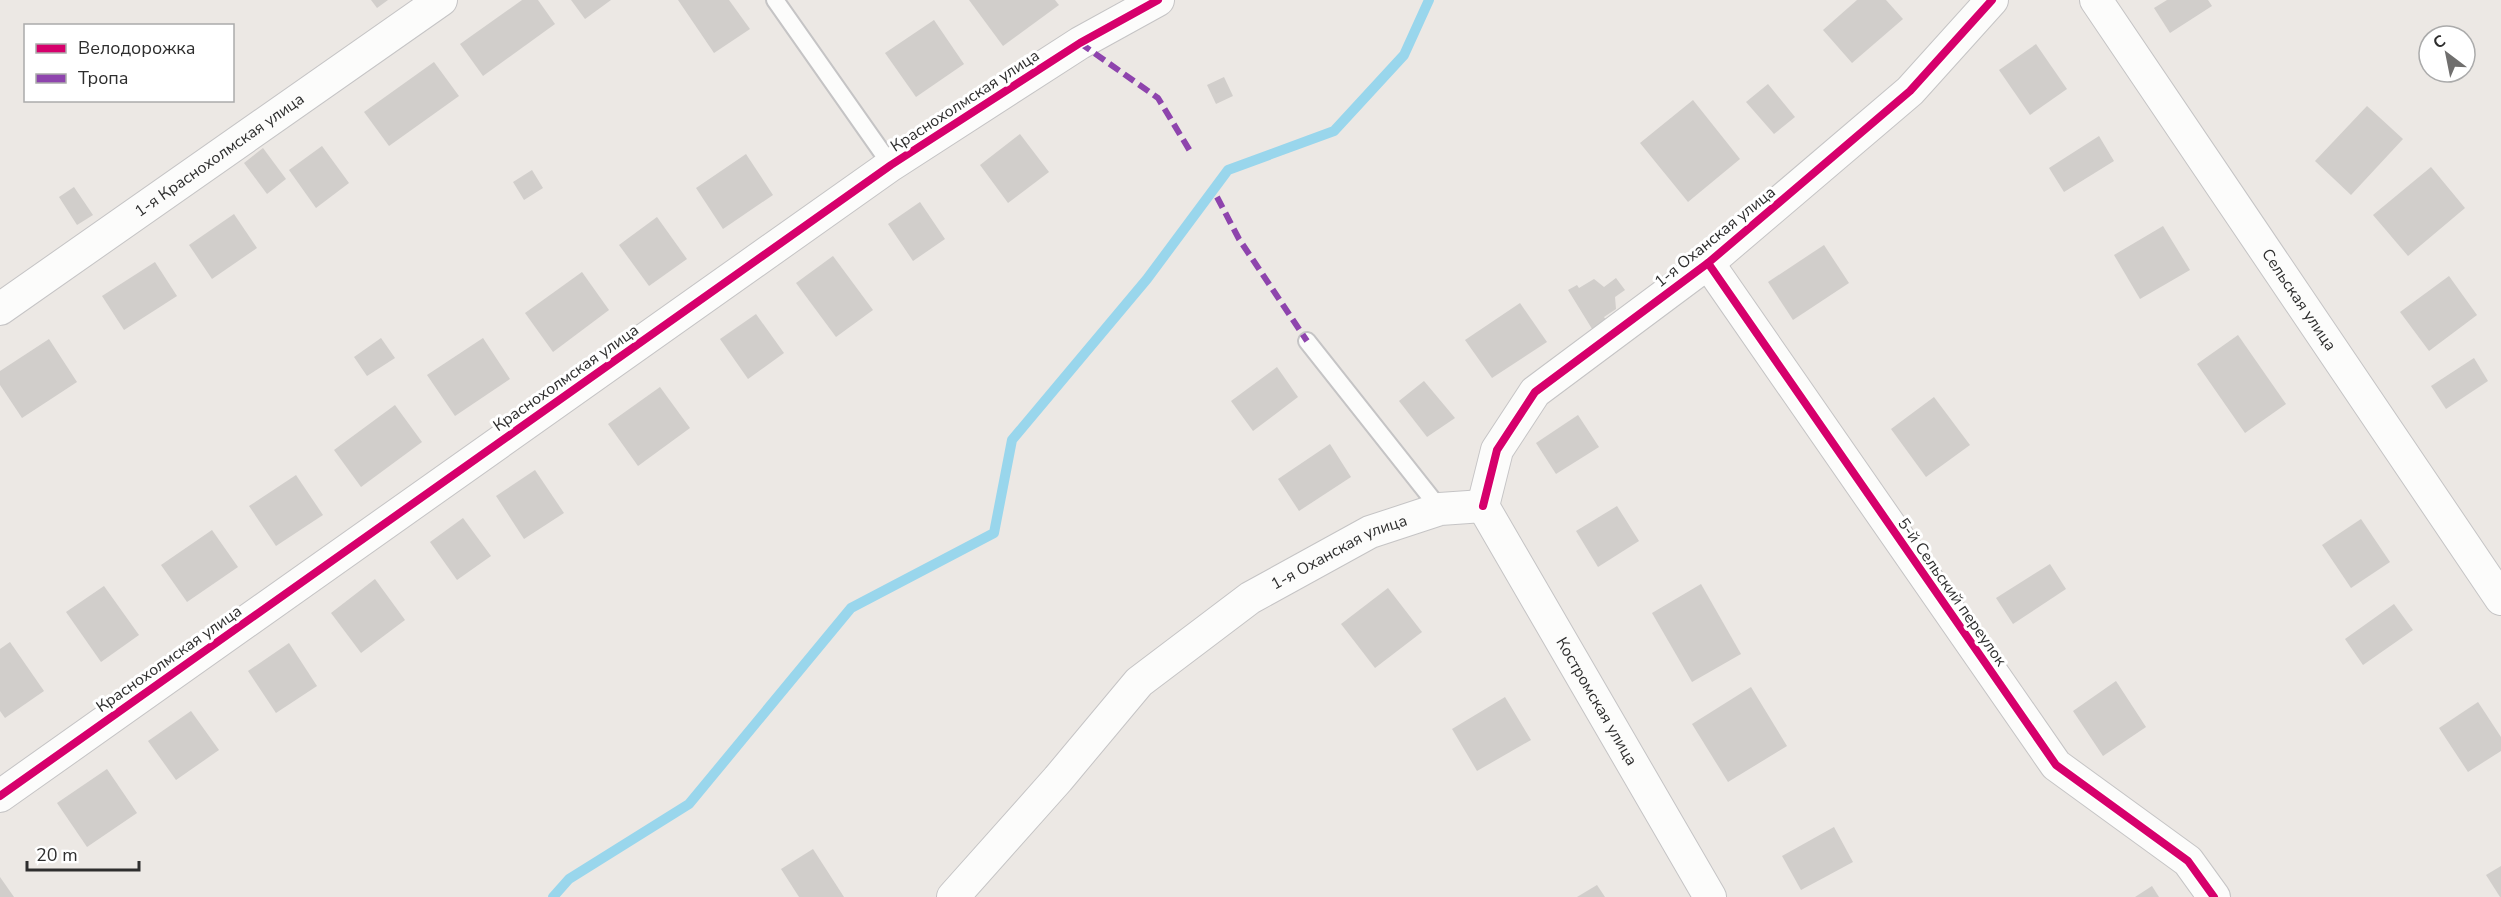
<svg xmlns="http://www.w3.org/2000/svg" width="2501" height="897" font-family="'Nunito Sans',sans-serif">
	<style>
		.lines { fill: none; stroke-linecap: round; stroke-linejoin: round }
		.stream { stroke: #99d6ec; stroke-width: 10 }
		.building { fill: #d1cecb }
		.service-casing { stroke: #c5c4c5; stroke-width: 20 }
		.minor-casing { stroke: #c5c4c5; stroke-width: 34 }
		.service { stroke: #fcfcfb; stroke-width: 16 }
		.minor { stroke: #fcfcfb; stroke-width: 32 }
		.quiet { stroke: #8e44ad; stroke-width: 6; stroke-dasharray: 12 6; stroke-linecap: butt }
		.cycleway-casing { stroke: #fff; stroke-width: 11 }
		.cycleway { stroke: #d6006c; stroke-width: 8 }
		.labels { text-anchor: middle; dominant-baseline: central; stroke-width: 6; stroke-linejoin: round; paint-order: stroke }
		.street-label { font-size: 16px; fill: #2e2e2e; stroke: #fff }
	</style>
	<rect width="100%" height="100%" fill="#ece8e4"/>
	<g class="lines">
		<polyline class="stream" points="553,897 569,879 689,804 851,608 994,533 1012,440 1147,279 1228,170 1334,131 1404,55 1429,0"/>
	</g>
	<g class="building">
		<polygon points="371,0 388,0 377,8"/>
		<polygon points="522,0 538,0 555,24 483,76 460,44"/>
		<polygon points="571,0 611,0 585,19"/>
		<polygon points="678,0 729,0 750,29 714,53"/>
		<polygon points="969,0 1055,0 1059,5 1003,46"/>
		<polygon points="1857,0 1886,0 1903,19 1852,63 1823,30"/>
		<polygon points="2167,0 2208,0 2212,6 2170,33 2154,8"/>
		<polygon points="934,20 964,64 916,97 885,53"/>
		<polygon points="2036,44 2067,89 2030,115 1999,70"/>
		<polygon points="434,62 459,96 389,146 364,112"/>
		<polygon points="1224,77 1233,96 1216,104 1207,85"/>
		<polygon points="1768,84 1795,117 1774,134 1746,102"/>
		<polygon points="1693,100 1740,159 1688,202 1640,143"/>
		<polygon points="2367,106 2403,139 2351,195 2315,161"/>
		<polygon points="1020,134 1049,172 1008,203 980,165"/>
		<polygon points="2099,136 2114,161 2064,192 2049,168"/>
		<polygon points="322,146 349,183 316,208 289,170"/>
		<polygon points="263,148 286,179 267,194 244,163"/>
		<polygon points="746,154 773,195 723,229 696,188"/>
		<polygon points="2431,167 2465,208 2408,256 2373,215"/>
		<polygon points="532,170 543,188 524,200 513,182"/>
		<polygon points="74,187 93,215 77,225 59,197"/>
		<polygon points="920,202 945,239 913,261 888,224"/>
		<polygon points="234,214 257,248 212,279 189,245"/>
		<polygon points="657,217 687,259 649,286 619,245"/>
		<polygon points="2163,226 2190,270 2140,299 2114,255"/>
		<polygon points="1824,245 1849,283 1793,320 1768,282"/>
		<polygon points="833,256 873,310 836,337 796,283"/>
		<polygon points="155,262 177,296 124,330 102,296"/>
		<polygon points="582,272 609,310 553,352 525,313"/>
		<polygon points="2449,276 2477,315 2429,351 2400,312"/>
		<polygon points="1616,278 1625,290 1615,297 1616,309 1604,317 1608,323 1594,332 1568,290 1577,285 1579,288 1594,279 1604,287"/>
		<polygon points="1520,303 1547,342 1492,378 1465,340"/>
		<polygon points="756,314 784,353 748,379 720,339"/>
		<polygon points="2238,335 2286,404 2245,433 2197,364"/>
		<polygon points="381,338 395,358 367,376 354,357"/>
		<polygon points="483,338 510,379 455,416 427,375"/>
		<polygon points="49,339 77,382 22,418 0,385 0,371"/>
		<polygon points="2474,358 2488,381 2446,409 2431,386"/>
		<polygon points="1277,367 1298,397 1253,431 1231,401"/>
		<polygon points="1424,381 1455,418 1427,437 1399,401"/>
		<polygon points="660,387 690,428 638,466 608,424"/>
		<polygon points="1934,397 1970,445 1926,477 1891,429"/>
		<polygon points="395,405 422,442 361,487 334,450"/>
		<polygon points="1578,415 1599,447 1556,474 1536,443"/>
		<polygon points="1330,444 1351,477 1299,511 1278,479"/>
		<polygon points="535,470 564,513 524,539 496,496"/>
		<polygon points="296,475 323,515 276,546 249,506"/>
		<polygon points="1617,506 1639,541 1598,567 1576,531"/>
		<polygon points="463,518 491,556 457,580 430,542"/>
		<polygon points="2361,519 2390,562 2351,588 2322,545"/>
		<polygon points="212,530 238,567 187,602 161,565"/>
		<polygon points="2050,564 2066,589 2013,624 1996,598"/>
		<polygon points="375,579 405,620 361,653 331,613"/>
		<polygon points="1701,584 1741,654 1692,682 1652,613"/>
		<polygon points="104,586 139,635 101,662 66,612"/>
		<polygon points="1388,588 1422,632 1375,668 1341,624"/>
		<polygon points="2394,604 2413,630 2363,665 2345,639"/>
		<polygon points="10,642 44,691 5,718 0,711 0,649"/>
		<polygon points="289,643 317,686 276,713 248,671"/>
		<polygon points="2116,681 2146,727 2103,756 2073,711"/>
		<polygon points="1751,687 1787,746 1728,782 1692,724"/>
		<polygon points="1505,697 1531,740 1477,771 1452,729"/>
		<polygon points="2478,702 2501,737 2501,751 2468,772 2439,728"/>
		<polygon points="191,711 219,750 176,780 148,741"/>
		<polygon points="107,769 137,813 87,847 57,803"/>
		<polygon points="1834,827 1853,862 1801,890 1782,856"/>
		<polygon points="813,849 844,897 799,897 781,869"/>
		<polygon points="2501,866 2501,897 2500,897 2486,875"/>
		<polygon points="0,877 14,897 0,897"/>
		<polygon points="1597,885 1605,897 1577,897"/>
		<polygon points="2152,886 2159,897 2135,897"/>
	</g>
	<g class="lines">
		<defs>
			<g id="service">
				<polyline points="775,0 891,165"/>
				<polyline points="1307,341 1440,509"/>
			</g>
			<g id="minor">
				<path id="s1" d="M2096,0L2501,599"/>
				<polyline points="1708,263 2056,765 2188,861 2214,897"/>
				<path id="s2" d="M0,309L441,0"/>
				<polyline points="1483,506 1497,450 1535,392 1708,263 1910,91 1992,0"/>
				<path id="s3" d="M1483,506L1710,897"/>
				<polyline points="0,796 891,165 1080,43 1158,0"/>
				<path id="s4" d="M953,897L1058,779L1139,682L1250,598L1370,532L1440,509L1483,506"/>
			</g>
		</defs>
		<use href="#service" class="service-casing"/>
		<use href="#minor" class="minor-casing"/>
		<use href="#service" class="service"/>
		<use href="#minor" class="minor"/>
		<g class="quiet">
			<polyline points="1080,43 1158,98 1190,151"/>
			<polyline points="1217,197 1239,239 1307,341"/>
		</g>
		<defs>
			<g id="cycleway">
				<polyline points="1708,263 2056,765 2188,861 2214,897"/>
				<polyline points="1483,506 1497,450 1535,392 1708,263 1910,91 1992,0"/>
				<polyline points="0,796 891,165 1080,43 1158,0"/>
			</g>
		</defs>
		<use href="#cycleway" class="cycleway-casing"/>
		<use href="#cycleway" class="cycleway"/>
	</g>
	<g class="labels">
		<g class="street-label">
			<text transform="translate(965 101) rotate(-33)">Краснохолмская улица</text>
			<text stroke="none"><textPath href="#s2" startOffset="268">1-я Краснохолмская улица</textPath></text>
			<text transform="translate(1715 237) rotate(-39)">1-я Оханская улица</text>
			<text stroke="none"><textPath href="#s1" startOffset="362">Сельская улица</textPath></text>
			<text transform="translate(566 378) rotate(-35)">Краснохолмская улица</text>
			<text stroke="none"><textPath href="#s4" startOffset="524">1-я Оханская улица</textPath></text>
			<text transform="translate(1952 592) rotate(55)">5-й Сельский переулок</text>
			<text transform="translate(169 659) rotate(-35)">Краснохолмская улица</text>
			<text stroke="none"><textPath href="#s3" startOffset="226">Костромская улица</textPath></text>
		</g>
	</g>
	<rect x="24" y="24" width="210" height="78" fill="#ffffff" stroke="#ababab" stroke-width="1.5"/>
	<rect x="36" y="44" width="30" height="9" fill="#d6006c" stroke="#ababab" stroke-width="1.5"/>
	<text x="78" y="54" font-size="18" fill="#2e2e2e">Велодорожка</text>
	<rect x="36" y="74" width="30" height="9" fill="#8e44ad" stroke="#ababab" stroke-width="1.5"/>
	<text x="78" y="84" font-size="18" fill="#2e2e2e">Тропа</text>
	<g transform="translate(2447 54) rotate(328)"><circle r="28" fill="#ffffff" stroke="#ababab" stroke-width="1.5"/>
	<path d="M0-4.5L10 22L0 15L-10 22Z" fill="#706f6e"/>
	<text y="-9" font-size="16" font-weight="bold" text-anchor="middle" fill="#2e2e2e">С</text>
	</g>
	<path d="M27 861v9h112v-9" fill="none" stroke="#2e2e2e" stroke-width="3"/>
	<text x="36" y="861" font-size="18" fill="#2e2e2e" stroke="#ffffff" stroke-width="4.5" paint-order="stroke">20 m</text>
</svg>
